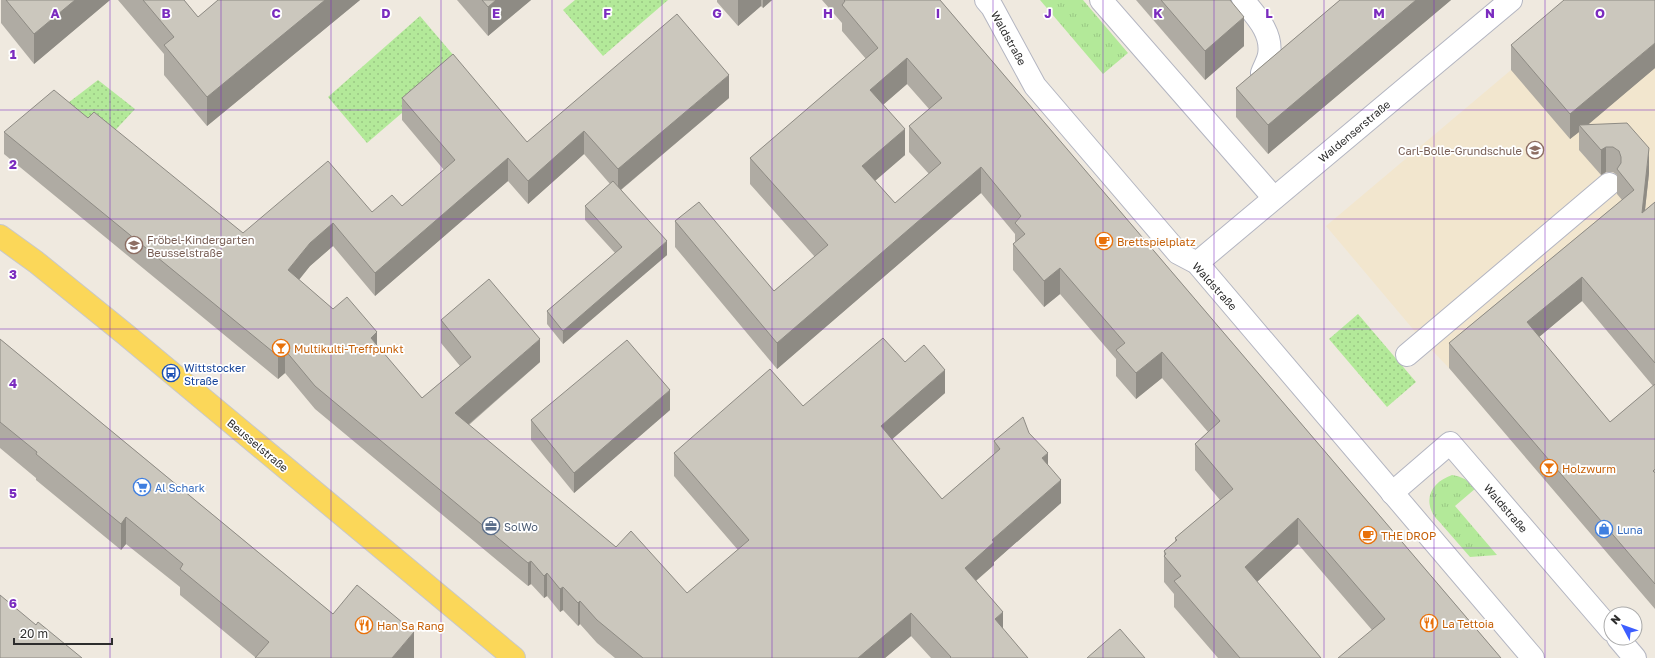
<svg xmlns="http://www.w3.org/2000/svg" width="1655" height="658" font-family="'Golos Text',sans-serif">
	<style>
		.education { fill: #f2e6ce }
		.grass { fill: url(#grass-tufts) }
		.park { fill: url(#park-dots) }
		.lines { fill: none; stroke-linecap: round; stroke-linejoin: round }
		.minor-casing { stroke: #b3b5c1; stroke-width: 24 }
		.major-casing { stroke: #c8c8c8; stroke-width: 24 }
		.minor { stroke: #fff; stroke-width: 22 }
		.major { stroke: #fbd759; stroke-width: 22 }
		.wall { fill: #afaba3; fill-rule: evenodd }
		.shaded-wall { fill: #8e8b84 }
		.building { fill: #cbc7bd; stroke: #8e8b84; fill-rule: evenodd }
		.grid { fill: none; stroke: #7b2cbf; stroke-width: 1; stroke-opacity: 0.55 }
		.labels { text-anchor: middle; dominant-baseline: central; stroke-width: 3.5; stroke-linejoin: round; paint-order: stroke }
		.street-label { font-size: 11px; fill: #2d2d2d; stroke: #fff }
		.education-label { font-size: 11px; fill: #785e54; stroke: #fff; text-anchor: end }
		.food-label { font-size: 11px; fill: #c56008; stroke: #fff; text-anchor: start }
		.transit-label { font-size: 11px; fill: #164399; stroke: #fff; text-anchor: start }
		.shop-label { font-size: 11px; fill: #366cbe; stroke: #fff; text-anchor: start }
		.service-label { font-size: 11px; fill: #4e5e75; stroke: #fff; text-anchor: start }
		.grid-label { font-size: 13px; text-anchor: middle; font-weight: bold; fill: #7b2cbf; stroke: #fff; stroke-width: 3.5; stroke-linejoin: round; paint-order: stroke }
	</style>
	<defs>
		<pattern id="grass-tufts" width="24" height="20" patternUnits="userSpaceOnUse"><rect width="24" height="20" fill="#b3e999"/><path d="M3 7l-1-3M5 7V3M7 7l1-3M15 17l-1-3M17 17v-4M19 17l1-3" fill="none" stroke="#9ac884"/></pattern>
		<pattern id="park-dots" width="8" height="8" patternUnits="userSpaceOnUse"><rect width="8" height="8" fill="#b3e999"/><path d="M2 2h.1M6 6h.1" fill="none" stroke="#9ac884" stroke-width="1.8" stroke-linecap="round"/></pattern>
	</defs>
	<rect width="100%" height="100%" fill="#efe9df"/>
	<polygon class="education" points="1655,0 1655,239 1634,215 1449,368 1423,341 1326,226 1511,70"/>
	<g class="grass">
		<polygon points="1040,0 1083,0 1128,53 1103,74"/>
		<path d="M1452,475C1463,477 1468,480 1476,488L1455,506L1497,555L1470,557C1461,547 1452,536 1443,526C1440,522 1435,518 1433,514C1423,495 1435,481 1452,475Z"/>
	</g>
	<g class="park">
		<polygon points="575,0 668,0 603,56 563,10"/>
		<polygon points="420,16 460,63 367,143 328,97"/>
		<polygon points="98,80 135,109 107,139 64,106"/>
		<polygon points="1358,314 1416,382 1387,407 1329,339"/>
	</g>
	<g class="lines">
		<defs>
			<g id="minor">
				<polyline points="986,0 992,7 1035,86 1178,253 1197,263 1533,658"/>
				<polyline points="1101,0 1274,198"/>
				<path d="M1243,0C1256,16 1273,33 1269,55C1268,61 1264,67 1262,73"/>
				<polyline points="1197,263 1511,0"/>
				<polyline points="1407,355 1609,184"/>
				<polyline points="1392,493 1450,443 1611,630"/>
				<polyline points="1618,638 1635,658"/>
			</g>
			<polyline id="major" points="0,236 36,262 125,334 514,658"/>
		</defs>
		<use href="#minor" class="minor-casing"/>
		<use href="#major" class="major-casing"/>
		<use href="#minor" class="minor"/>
		<use href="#major" class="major"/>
	</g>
	<g class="wall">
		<polygon points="1,0 110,0 34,64 1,23"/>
		<polygon points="118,0 184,0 198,17 218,0 360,0 207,126 164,75 164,54"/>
		<polygon points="457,0 531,0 488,36"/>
		<polygon points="717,0 772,0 763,8 761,6 738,26 717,2"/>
		<path d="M822,0H940L1501,658L1372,630L1298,544L1257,582L1321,658H1218L1174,607V594L1164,582V551L1175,542V538L1220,500L1195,470V444L1208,432L1162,378L1136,399L1116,376V359L1060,294L1044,307L1013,270V244L1015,242V234L981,193L777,369L675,247V221L774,291L815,257L750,184V158L866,59L842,31V23ZM907,84L929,109L909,126V152L929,174L895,203L875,181L905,155L883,105Z"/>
		<polygon points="1136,0 1230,0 1244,46 1205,80"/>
		<polygon points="1340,0 1451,0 1268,154 1236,117 1236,88"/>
		<path d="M1511,45L1655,68L1588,124L1649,173L1645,210L1655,202V609L1449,368V343L1622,200L1617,194V175L1613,172H1606L1601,175L1579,150V132L1570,139L1511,70ZM1582,301L1653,386L1610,422L1539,337Z"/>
		<polygon points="402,98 527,142 729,98 621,190 667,255 563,344 547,324 547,311 615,253 585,220 585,206 610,184 584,154 528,204 508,181 375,296 333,246 310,266 299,280 333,309 377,346 422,398 460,366 441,343 441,320 540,362 469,425 616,547 687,593 738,550 674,476 674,453 803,406 905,362 945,393 892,439 942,499 994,454 994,441 1029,433 1048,466 1061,503 994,562 994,565 976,581 1003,629 1028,658 931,658 911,636 885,658 615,658 597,643 580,624 578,626 563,610 560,612 547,596 544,598 531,584 528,586 315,409 285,373 278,379 4,154 4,132 88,118 243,233 372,212 402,206 444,170 402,120"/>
		<polygon points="0,339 333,614 414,658 255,657 180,595 180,587 126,544 121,550 36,480 36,478 0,448"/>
		<polygon points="670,410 574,493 531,440 531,420"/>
	</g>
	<g class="shaded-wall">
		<polygon points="75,0 110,0 34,64 34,34"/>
		<polygon points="325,0 360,0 207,126 207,97"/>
		<polygon points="496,0 531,0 488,36 488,7"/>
		<polygon points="738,0 761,0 761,6 738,26"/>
		<polygon points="763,0 772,0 763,8"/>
		<polygon points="1416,0 1451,0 1268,154 1268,125"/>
		<polygon points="1244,17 1244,46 1205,80 1205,51"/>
		<polygon points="1655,43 1655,68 1583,129 1579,125 1579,132 1570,139 1570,114"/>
		<polygon points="907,58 907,84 870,116 870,90"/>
		<polygon points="729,75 729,98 618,192 618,169"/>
		<polygon points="905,129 905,155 862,192 862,166"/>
		<polygon points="584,131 584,154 528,204 528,181"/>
		<polygon points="1606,147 1606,172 1601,175 1601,150"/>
		<polygon points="1649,148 1649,173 1642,237 1642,213"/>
		<polygon points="508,158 508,181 375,296 375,273"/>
		<polygon points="981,167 981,193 777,369 777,343"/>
		<polygon points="333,223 333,246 310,266 288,293 288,270 310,243"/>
		<polygon points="667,241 667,255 563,344 563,331"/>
		<polygon points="1060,268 1060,294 1044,307 1044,281"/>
		<polygon points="1582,277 1582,301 1527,347 1527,322"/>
		<polygon points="377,332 377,355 371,338"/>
		<polygon points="540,339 540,362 455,436 455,413"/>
		<polygon points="285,350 285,373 278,379 278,356"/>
		<polygon points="1162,352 1162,378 1136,399 1136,373"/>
		<polygon points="945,370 945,393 881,449 881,426"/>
		<polygon points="670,390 670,410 574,493 574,473"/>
		<polygon points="1048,453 1048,476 1042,458"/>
		<polygon points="1061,480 1061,503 994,562 994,565 965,590 965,568 992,540"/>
		<polygon points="126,517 126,544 121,550 121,524"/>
		<polygon points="1298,518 1298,544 1245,593 1245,567"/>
		<polygon points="531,561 531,584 528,586 528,563"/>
		<polygon points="547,573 547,596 544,598 544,576"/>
		<polygon points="563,587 563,610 560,612 560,589"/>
		<polygon points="580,601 580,624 578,626 578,603"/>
		<polygon points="1003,612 1003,635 995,619"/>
		<polygon points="911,613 911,636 885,658 858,658"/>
		<polygon points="414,632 414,658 392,658"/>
	</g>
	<g class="building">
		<polygon points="6,0 75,0 34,34"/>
		<polygon points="143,0 184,0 198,17 218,0 325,0 207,97 164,45 174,37"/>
		<polygon points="482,0 496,0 488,7"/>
		<path d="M844,0H940L1501,658H1338L1385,619L1298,518L1245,567L1321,658H1240L1174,581L1181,576L1164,556L1166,554L1164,551L1177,540L1175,538L1233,489L1195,444L1220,421L1162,352L1136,373L1116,350L1125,343L1060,268L1044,281L1013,244L1025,234L1015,223L1021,216L981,167L777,343L675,221L699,202L774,291L828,245L750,158L878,48L842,5L845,1ZM907,58L942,98L909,126L941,163L895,203L862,166L905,129L870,90Z"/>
		<polygon points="1161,0 1230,0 1244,17 1205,51"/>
		<polygon points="1340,0 1416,0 1268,125 1236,88"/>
		<polygon points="1564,0 1655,0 1655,43 1570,114 1511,45"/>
		<polygon points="677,14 729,75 618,169 584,131 528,181 508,158 375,273 333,223 310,243 288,270 333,309 347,297 377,332 371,338 422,398 471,357 441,320 489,279 540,339 455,413 616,547 631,531 687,593 749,540 674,453 770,369 803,406 883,338 905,362 924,345 945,370 881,426 942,499 1000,449 994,441 1023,417 1029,433 1048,453 1042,458 1061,480 992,540 994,542 965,568 1003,612 995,619 1028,658 950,658 951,657 911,613 858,658 643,658 597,620 580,601 578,603 563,587 560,589 547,573 544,576 531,561 528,563 315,386 285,350 278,356 4,132 54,90 88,118 94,112 243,233 328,161 372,212 392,195 402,206 455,160 402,98 453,54 527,142"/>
		<polygon points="1627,123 1649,148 1642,213 1655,202 1655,363 1582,277 1527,322 1610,422 1655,384 1655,469 1653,471 1655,473 1655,584 1449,343 1634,190 1617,169 1621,163 1621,157 1619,151 1613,147 1606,147 1601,150 1579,125"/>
		<polygon points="613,181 667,241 563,331 547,311 622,247 585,206"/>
		<polygon points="0,339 333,614 357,585 414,632 392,658 255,658 269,642 180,569 183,564 126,517 121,524 36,454 37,452 0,422"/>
		<polygon points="627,340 670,390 574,473 531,420"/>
		<polygon points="0,595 36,625 38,622 82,658 0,658"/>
		<polygon points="1120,629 1145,658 1087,658"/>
	</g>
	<path class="grid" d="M110,0V658M221,0V658M331,0V658M441,0V658M552,0V658M662,0V658M772,0V658M883,0V658M993,0V658M1103,0V658M1214,0V658M1324,0V658M1434,0V658M1545,0V658M0,110H1655M0,219H1655M0,329H1655M0,439H1655M0,548H1655"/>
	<defs>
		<symbol id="school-ring" viewBox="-11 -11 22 22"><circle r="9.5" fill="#fff" stroke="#8d6e63" stroke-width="1.5"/><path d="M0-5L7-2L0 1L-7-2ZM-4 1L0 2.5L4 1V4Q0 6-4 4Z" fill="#8d6e63"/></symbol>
		<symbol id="cafe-ring" viewBox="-11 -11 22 22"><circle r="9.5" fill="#fff" stroke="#e8710a" stroke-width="1.5"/><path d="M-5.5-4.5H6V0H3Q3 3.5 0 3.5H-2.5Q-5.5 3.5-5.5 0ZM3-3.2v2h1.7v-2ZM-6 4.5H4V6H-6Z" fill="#e8710a"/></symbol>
		<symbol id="bar-ring" viewBox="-11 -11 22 22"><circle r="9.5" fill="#fff" stroke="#e8710a" stroke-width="1.5"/><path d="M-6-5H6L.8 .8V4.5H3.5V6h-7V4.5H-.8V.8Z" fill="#e8710a"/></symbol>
		<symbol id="bus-ring" viewBox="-11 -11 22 22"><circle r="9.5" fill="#fff" stroke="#1a4fb4" stroke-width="1.5"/><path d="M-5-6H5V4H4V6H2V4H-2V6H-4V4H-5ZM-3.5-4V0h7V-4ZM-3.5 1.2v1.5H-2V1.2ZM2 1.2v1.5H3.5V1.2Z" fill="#1a4fb4"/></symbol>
		<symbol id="supermarket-ring" viewBox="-11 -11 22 22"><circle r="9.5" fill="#fff" stroke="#3f7fe0" stroke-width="1.5"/><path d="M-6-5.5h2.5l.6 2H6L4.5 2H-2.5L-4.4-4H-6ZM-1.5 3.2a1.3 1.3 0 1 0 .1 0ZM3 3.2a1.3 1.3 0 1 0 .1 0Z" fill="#3f7fe0"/></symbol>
		<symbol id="office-ring" viewBox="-11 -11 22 22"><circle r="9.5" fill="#fff" stroke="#5c6f8a" stroke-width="1.5"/><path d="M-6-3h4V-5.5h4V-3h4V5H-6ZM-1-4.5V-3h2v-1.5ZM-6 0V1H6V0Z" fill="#5c6f8a"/></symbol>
		<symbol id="shop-ring" viewBox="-11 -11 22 22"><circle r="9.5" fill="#fff" stroke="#3f7fe0" stroke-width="1.5"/><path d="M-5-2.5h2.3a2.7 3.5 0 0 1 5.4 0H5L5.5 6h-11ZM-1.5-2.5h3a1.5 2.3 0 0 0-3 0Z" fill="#3f7fe0"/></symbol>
		<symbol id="restaurant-ring" viewBox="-11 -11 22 22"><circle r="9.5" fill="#fff" stroke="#e8710a" stroke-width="1.5"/><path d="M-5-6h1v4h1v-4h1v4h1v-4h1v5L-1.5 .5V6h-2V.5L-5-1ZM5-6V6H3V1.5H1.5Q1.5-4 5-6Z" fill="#e8710a"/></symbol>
	</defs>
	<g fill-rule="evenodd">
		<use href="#school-ring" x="1525" y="140" width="20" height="20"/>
		<use href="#cafe-ring" x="1094" y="231" width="20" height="20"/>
		<use href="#school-ring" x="124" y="235" width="20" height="20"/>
		<use href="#bar-ring" x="271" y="338" width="20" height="20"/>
		<use href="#bus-ring" x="161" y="363" width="20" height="20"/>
		<use href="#bar-ring" x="1539" y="458" width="20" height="20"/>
		<use href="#supermarket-ring" x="132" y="477" width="20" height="20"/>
		<use href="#office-ring" x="481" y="516" width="20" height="20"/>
		<use href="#shop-ring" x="1594" y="519" width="20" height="20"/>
		<use href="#cafe-ring" x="1358" y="525" width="20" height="20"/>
		<use href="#restaurant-ring" x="1419" y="613" width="20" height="20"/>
		<use href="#restaurant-ring" x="354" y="615" width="20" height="20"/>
	</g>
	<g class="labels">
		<g class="street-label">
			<text transform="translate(1009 38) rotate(61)">Waldstraße</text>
			<text transform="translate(1354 131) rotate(-40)">Waldenserstraße</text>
			<text transform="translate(1215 286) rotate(48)">Waldstraße</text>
			<text transform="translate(258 445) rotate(40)">Beusselstraße</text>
			<text transform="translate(1506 508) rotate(49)">Waldstraße</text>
		</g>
		<g class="education-label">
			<text x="1522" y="150">Carl-Bolle-Grundschule</text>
			<text x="147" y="239" text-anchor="start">Fröbel-Kindergarten<tspan x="147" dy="13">Beusselstraße</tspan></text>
		</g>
		<g class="food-label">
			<text x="1117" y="241">Brettspielplatz</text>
			<text x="294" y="348">Multikulti-Treffpunkt</text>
			<text x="1562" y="468">Holzwurm</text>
			<text x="1381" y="535">THE DROP</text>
			<text x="1442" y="623">La Tettoia</text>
			<text x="377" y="625">Han Sa Rang</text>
		</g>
		<g class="transit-label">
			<text x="184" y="367">Wittstocker<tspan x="184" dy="13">Straße</tspan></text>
		</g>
		<g class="shop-label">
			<text x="155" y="487">Al Schark</text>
			<text x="1617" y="529">Luna</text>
		</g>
		<g class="service-label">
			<text x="504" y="526">SolWo</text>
		</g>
	</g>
	<g class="grid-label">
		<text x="55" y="18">A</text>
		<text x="166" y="18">B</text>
		<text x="276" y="18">C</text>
		<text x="386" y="18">D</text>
		<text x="496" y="18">E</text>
		<text x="607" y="18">F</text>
		<text x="717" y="18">G</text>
		<text x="828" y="18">H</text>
		<text x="938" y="18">I</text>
		<text x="1048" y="18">J</text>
		<text x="1158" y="18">K</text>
		<text x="1269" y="18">L</text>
		<text x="1379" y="18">M</text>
		<text x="1490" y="18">N</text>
		<text x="1600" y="18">O</text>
		<text x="13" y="59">1</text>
		<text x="13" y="169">2</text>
		<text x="13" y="279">3</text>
		<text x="13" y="388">4</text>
		<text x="13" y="498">5</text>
		<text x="13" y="608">6</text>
	</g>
	<g transform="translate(1623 626) rotate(311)"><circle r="19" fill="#ffffff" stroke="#ababab"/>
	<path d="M0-3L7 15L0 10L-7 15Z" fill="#3d5eff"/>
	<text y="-6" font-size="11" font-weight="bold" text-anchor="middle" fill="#2d2d2d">N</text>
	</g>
	<path d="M14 638v6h98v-6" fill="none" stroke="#2d2d2d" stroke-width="2"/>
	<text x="20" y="638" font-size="12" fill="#2d2d2d" stroke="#ffffff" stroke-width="3" paint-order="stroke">20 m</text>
</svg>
